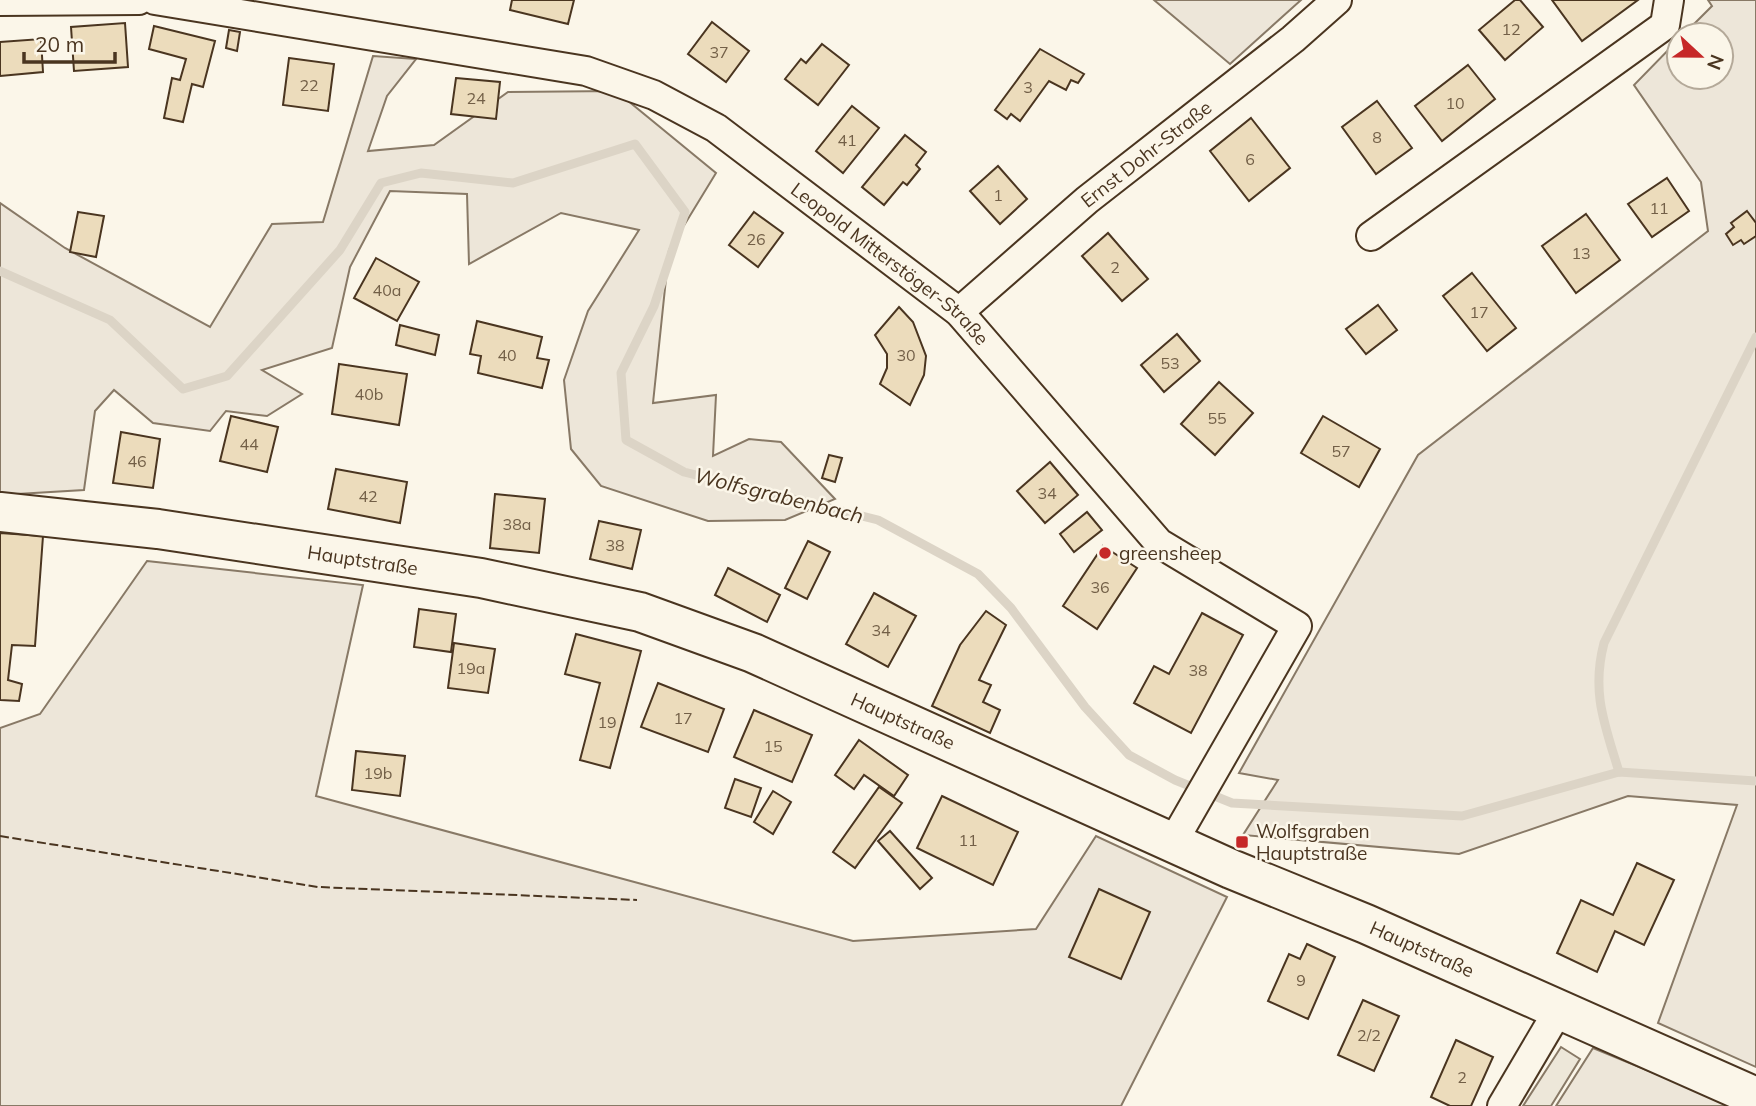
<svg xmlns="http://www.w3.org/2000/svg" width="1756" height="1106" font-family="Mulish,sans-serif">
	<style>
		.green { fill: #ede6d9; stroke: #887966; stroke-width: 2 }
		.parking { fill: #ede7d9; stroke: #887966; stroke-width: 2 }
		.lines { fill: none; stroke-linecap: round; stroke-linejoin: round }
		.stream { stroke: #dcd4c6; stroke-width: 9 }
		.building { fill: #ecdcbc; stroke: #4a3520; stroke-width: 2 }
		.street-casing { stroke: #4a3520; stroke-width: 32 }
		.secondary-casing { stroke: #4a3520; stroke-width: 42 }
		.street { stroke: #fbf6e9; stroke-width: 28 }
		.secondary { stroke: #fbf6e9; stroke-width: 38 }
		.fence { stroke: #4a3520; stroke-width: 2; stroke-dasharray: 9 3.5; stroke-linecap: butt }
		.poi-dot { fill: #c62828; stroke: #fbf6e9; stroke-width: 2.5 }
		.labels { text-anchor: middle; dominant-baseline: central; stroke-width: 5; stroke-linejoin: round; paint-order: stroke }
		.number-label { font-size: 16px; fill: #725f47 }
		.street-label { font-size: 19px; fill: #4a3520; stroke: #fbf6e9 }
		.poi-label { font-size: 19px; fill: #4a3520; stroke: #fbf6e9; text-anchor: start }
		.water-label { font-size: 21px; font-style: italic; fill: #4a3520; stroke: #fbf6e9 }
	</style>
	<rect width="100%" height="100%" fill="#fbf6e9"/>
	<g class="green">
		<polygon points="1154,0 1301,0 1230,64"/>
		<polygon points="1708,0 1756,0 1756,1067 1658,1023 1737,805 1628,796 1459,854 1243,835 1278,780 1239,773 1418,455 1708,231 1701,182 1634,85 1679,39 1679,77 1721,77 1721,35 1683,35 1712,6"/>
		<polygon points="373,56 416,59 387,96 368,151 434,145 508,92 616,91 716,173 669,250 653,403 716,395 713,456 749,439 781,442 835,499 785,520 708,521 601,486 571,449 564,380 588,311 639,230 561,213 469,264 467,194 390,191 350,267 332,348 262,370 302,394 267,416 226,411 210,431 153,423 114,390 95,411 84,490 0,495 0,203 65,248 210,327 272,224 323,222"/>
		<polygon points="147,561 363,585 316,796 853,941 1036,929 1096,836 1227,897 1121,1106 0,1106 0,728 40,714"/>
		<polygon points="1593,1048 1734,1106 1556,1106"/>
	</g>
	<polygon class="parking" points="1561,1047 1580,1059 1551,1106 1523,1106"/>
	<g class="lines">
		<g class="stream">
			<polyline points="0,271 110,320 183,389 227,376 340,250 381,183 421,173 513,183 635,144 685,212 654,306 621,373 626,440 684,472 878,520 978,574 1011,608 1085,707 1129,755 1175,780 1232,803 1462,816 1619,772 1756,781"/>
			<path d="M1619,772C1605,725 1591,693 1604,643L1756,337"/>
		</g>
	</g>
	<g class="building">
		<polygon points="512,0 574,0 568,24 510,10"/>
		<polygon points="1515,0 1520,0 1543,27 1505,60 1479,30"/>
		<polygon points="1552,0 1638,0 1582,41"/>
		<polygon points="712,22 749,51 726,82 688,54"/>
		<polygon points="125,23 128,67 74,71 71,27"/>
		<polygon points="154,26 215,41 203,87 192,84 183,122 164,118 172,78 180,80 186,59 149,49"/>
		<polygon points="229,30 240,32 237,51 226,48"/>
		<polygon points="41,39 43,72 0,76 0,42"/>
		<polygon points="822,44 849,65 818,105 785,79 801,59 806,63"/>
		<polygon points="1040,49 1084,74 1078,83 1071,80 1066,90 1049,81 1020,121 1011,114 1007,119 995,110"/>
		<polygon points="289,58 334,64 328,111 283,105"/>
		<polygon points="1468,65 1495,99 1442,141 1415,106"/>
		<polygon points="456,78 500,82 496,119 451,114"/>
		<polygon points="1377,101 1412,148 1376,174 1342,127"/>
		<polygon points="852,106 879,128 843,173 816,151"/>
		<polygon points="1251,118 1290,168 1249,201 1210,151"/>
		<polygon points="905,135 926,152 916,165 920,169 907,185 903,182 884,205 862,187"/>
		<polygon points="998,166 1027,199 1000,224 970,191"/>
		<polygon points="1667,178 1689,211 1652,237 1628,204"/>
		<polygon points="1747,211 1756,223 1756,236 1744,244 1741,240 1733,245 1726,234 1734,227 1731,223"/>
		<polygon points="78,212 104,216 96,257 70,252"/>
		<polygon points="754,212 783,233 758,267 729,245"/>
		<polygon points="1586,214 1620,260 1576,293 1542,246"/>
		<polygon points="1108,233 1148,279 1122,301 1082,256"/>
		<polygon points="376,258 419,282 397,321 354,298"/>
		<polygon points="1472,273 1516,328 1487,351 1443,296"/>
		<polygon points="1378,305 1397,330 1366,354 1346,329"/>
		<polygon points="899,307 913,322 926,356 924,375 910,405 880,384 887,368 887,354 875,335"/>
		<polygon points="477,321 542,337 537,358 549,360 542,388 478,373 481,356 470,354"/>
		<polygon points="400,325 439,335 435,355 396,345"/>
		<polygon points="1177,334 1200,361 1164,392 1141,365"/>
		<polygon points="339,364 407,374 399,425 332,414"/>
		<polygon points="1219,382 1253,413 1215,455 1181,424"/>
		<polygon points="231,416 278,427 267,472 220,461"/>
		<polygon points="1323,416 1380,449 1359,487 1301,453"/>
		<polygon points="121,432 160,439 153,488 113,483"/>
		<polygon points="829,455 842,458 835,482 822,478"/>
		<polygon points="1050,462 1078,495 1045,523 1017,491"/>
		<polygon points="336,469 407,482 400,523 328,509"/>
		<polygon points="495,494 545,499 539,553 490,548"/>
		<polygon points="1087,512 1102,530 1074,552 1060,534"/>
		<polygon points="599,521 641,530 632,569 590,559"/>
		<polygon points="0,533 43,536 35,646 12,645 8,680 22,684 19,701 0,700"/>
		<polygon points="808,541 830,552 807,599 785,588"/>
		<polygon points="1103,546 1137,568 1097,629 1063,606"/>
		<polygon points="728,568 780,595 767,622 715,595"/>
		<polygon points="874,593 916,616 888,667 846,644"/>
		<polygon points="419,609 456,614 451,652 414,647"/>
		<polygon points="986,611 1006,625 979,680 991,685 983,702 1000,710 990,733 932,706 960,645"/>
		<polygon points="1202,613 1243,635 1191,733 1134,703 1154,666 1169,674"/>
		<polygon points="576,634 641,651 610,768 580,760 600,683 565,674"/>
		<polygon points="454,643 495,649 488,693 448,688"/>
		<polygon points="658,683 724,709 708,752 641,727"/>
		<polygon points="754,710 812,735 792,782 734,757"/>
		<polygon points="859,740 908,775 894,796 864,775 854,789 835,775"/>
		<polygon points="356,751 405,756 400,796 352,790"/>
		<polygon points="735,779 761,788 751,817 725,808"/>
		<polygon points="879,787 902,803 855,868 833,852"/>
		<polygon points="773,791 791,802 773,834 754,822"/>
		<polygon points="942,796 1018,832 993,885 917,848"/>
		<polygon points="890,831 932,878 920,889 878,841"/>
		<polygon points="1637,863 1674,880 1644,945 1615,931 1597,972 1557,953 1581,900 1613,915"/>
		<polygon points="1099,889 1150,912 1121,979 1069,957"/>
		<polygon points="1307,944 1335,957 1308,1019 1268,1001 1289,954 1300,959"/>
		<polygon points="1363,1000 1399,1016 1374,1071 1338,1055"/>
		<polygon points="1456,1040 1493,1057 1471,1106 1450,1106 1431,1097"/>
	</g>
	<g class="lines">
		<defs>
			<g id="street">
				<path id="s1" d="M155,0L586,71L654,95L716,128L959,312L1159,543L1297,626L1173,842"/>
				<polyline points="0,1 139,0"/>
				<polyline points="1371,236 1665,25 1669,0"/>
				<path id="s2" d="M959,312L1087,200L1293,39L1337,0"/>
				<polyline points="1502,1106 1558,1011"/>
			</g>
			<g id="secondary">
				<path id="s3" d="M0,512L158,529L481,578L640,612L753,653L1231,869L1366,924L1756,1097"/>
			</g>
		</defs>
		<use href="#street" class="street-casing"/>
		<use href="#secondary" class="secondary-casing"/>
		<use href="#street" class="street"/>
		<use href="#secondary" class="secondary"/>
		<polyline class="fence" points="0,836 318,887 637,900"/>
	</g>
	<g class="poi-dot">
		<circle cx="1105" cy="553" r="7"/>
		<rect x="1235" y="835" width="14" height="14" rx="3.5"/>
	</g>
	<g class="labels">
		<g class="number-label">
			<text x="1511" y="29">12</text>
			<text x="719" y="52">37</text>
			<text x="309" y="85">22</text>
			<text x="1028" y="87">3</text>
			<text x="476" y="98">24</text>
			<text x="1455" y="103">10</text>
			<text x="1377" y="137">8</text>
			<text x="847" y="140">41</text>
			<text x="1250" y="159">6</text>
			<text x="998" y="195">1</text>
			<text x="1659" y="208">11</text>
			<text x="756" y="239">26</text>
			<text x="1581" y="253">13</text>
			<text x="1115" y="267">2</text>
			<text x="387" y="290">40a</text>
			<text x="1479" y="312">17</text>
			<text x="507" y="355">40</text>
			<text x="906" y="355">30</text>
			<text x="1170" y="363">53</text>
			<text x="369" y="394">40b</text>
			<text x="1217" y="418">55</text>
			<text x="249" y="444">44</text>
			<text x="1341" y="451">57</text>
			<text x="137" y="461">46</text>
			<text x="1047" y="493">34</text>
			<text x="368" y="496">42</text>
			<text x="517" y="524">38a</text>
			<text x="615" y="545">38</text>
			<text x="1100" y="587">36</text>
			<text x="881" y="630">34</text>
			<text x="471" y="668">19a</text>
			<text x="1198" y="670">38</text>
			<text x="683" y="718">17</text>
			<text x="607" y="722">19</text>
			<text x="773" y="746">15</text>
			<text x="378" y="773">19b</text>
			<text x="968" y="840">11</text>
			<text x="1301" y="980">9</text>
			<text x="1369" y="1035">2/2</text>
			<text x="1462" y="1077">2</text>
		</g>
		<g class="street-label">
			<text stroke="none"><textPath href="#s2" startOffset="245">Ernst Dohr-Straße</textPath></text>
			<text stroke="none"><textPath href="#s1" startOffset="800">Leopold Mitterstöger-Straße</textPath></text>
			<text stroke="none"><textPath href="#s3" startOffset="366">Hauptstraße</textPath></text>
			<text stroke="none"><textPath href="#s3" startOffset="933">Hauptstraße</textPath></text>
			<text stroke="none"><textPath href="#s3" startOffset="1500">Hauptstraße</textPath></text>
		</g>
		<g class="poi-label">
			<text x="1119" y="553">greensheep</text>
			<text x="1256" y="831">Wolfsgraben<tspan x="1256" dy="22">Hauptstraße</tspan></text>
		</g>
		<g class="water-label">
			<text transform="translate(779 495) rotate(14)">Wolfsgrabenbach</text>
		</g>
	</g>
	<g transform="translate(1700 56) rotate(112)"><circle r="33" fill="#fbf6e9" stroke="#b4a999" stroke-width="2"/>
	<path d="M0-5L12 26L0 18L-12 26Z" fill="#c62828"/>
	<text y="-10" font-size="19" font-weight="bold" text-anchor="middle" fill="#4a3520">N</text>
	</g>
	<path d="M24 52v10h91v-10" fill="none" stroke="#4a3520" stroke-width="3.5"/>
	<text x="35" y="52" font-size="21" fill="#4a3520" stroke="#fbf6e9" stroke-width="5" paint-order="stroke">20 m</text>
</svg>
